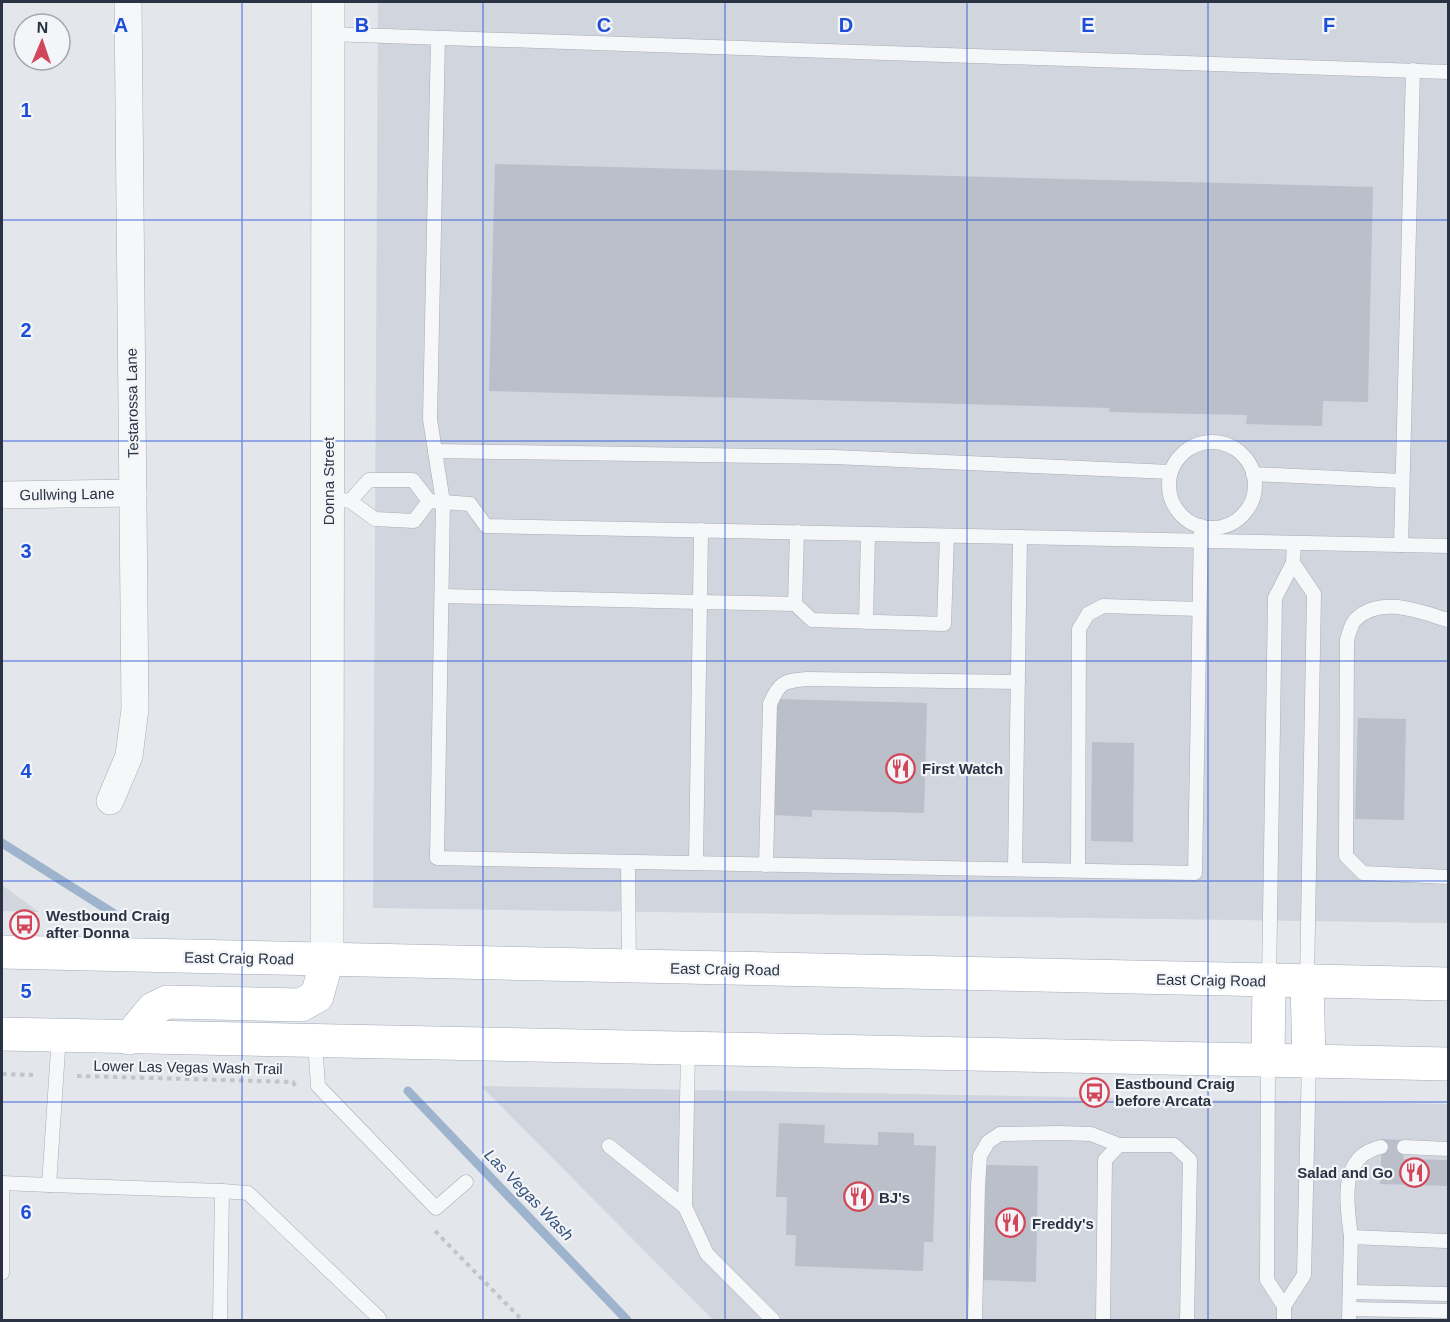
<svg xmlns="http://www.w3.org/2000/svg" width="1450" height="1322" font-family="Helvetica,sans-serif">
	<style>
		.built { fill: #d1d5dd }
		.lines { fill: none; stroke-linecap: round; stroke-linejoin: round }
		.stream { stroke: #9eb3cc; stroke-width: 9 }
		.building { fill: #babfc9 }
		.service-casing { stroke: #a8adb6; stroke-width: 15 }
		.minor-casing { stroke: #a8adb6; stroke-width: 28 }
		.tertiary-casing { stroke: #a8adb6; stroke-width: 34 }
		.primary-casing { stroke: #a2aab8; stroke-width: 34 }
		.path { stroke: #c1c4ca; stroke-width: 4; stroke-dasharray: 4.5 4.5; stroke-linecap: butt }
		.service { stroke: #f6f7f9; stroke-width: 14 }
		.minor { stroke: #f6f7f9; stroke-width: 27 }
		.tertiary { stroke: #f6f7f9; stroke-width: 33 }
		.primary { stroke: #fff; stroke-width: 33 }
		.grid { fill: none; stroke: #1d4ed8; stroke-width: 1.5; stroke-opacity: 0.55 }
		.labels { text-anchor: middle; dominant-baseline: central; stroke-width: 4.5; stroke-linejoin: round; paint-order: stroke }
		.street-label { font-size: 15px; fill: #2a3344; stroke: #f3f5f8 }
		.poi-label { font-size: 15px; font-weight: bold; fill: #2a3344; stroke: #f3f5f8; text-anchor: start }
		.water-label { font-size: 16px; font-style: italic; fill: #33517a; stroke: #f3f5f8 }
		.grid-label { font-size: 20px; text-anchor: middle; font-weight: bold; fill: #1d4ed8; stroke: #f3f5f8; stroke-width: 4.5; stroke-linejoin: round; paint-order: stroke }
	</style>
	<rect width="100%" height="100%" fill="#e3e6eb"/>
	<g class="built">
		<polygon points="378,2 1448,2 1448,923 373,908"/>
		<polygon points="2,885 39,912 2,911"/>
		<polygon points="481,1086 1448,1104 1448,1320 713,1320"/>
	</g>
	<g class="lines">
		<g class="stream">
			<polyline points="2,843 113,913"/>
			<polyline points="408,1091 627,1320"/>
		</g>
	</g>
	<g class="building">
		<polygon points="495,164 1373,187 1368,402 1323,401 1322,426 1246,424 1247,415 1109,412 1110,408 489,391"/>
		<polygon points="777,699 927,703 924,813 812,810 812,817 774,815"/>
		<polygon points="1358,718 1406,719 1404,820 1355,819"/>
		<polygon points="1092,742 1134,743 1133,842 1091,841"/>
		<polygon points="779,1123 825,1125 824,1143 878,1145 878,1132 914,1133 914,1145 936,1146 933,1242 924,1242 923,1271 795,1266 796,1235 786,1235 787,1197 776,1197"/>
		<polygon points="1382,1139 1404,1140 1403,1159 1448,1160 1447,1186 1380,1184"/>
		<polygon points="986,1165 1038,1166 1036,1282 983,1280"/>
	</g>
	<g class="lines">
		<defs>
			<g id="service">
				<polyline points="328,34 1448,72"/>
				<polyline points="438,38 430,419 443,502 437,858 1195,873 1201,526"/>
				<circle cx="1212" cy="485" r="43"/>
				<polyline points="435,451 834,457 1170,472"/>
				<polyline points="1253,474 1402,481"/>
				<polyline points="342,500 350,501 375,519 414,521 429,501"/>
				<polyline points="350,501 369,480 413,480 429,501 470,504 486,526 1448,546"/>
				<polyline points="1401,545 1413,70"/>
				<polyline points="1293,563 1314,594 1307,980"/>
				<polyline points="442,596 700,602 701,530"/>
				<polyline points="795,604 797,532"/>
				<path d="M1448,620C1420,612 1381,595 1356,619C1351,623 1349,634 1347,640L1346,856L1363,873L1448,877"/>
				<polyline points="866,622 868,534"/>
				<polyline points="628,862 629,967"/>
				<polyline points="696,863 700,602 795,604 812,620 944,624 947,536"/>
				<path d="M766,865L770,704C780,682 783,681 807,679L1018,682"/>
				<polyline points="1015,869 1020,537"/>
				<polyline points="1078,870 1079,629 1088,614 1103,606 1199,609"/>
				<polyline points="1269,981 1275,598 1293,563 1294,543"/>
				<polyline points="315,1042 318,1086 436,1208 466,1182"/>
				<polyline points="688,1049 685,1207 707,1254 773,1320"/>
				<polyline points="1268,1061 1267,1280 1284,1306 1284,1320"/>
				<polyline points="609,1146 685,1207"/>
				<polyline points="1404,1147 1448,1149"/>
				<polyline points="2,1183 49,1185 59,1035"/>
				<polyline points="49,1185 222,1191 220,1320"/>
				<polyline points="222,1191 248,1193 379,1318"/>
				<path d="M1351,1237C1347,1203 1338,1156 1381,1147"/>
				<polyline points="2,1273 2,1183"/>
				<polyline points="1350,1292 1448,1294"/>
				<polyline points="1284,1306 1304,1275 1309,1061"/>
				<polyline points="1350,1309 1448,1311"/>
				<polyline points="975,1320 978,1185 980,1156 988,1142 1000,1134 1060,1133 1091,1134 1119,1145"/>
				<polyline points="1103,1320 1105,1160 1119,1145 1174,1145 1190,1160 1187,1320"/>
				<polyline points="1349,1320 1351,1237 1446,1241"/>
			</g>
			<g id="minor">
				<polyline points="2,495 133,493"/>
				<polyline points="110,801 129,756 135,709 128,2"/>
			</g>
			<polyline id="tertiary" points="327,960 328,2"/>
			<g id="primary">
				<polyline points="2,952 1448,984"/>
				<polyline points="1307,982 1309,1061"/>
				<polyline points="2,1034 1448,1064"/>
				<polyline points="129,1038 153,1009 167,1002 301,1005 317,996 327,960"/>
				<polyline points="1268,1061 1269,981"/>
			</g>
		</defs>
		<use href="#service" class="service-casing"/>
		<use href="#minor" class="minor-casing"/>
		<use href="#tertiary" class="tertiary-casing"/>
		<use href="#primary" class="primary-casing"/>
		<g class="path">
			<polyline points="2,1074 33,1075"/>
			<polyline points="77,1076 293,1082 295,1086"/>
			<polyline points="435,1231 522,1320"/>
		</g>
		<use href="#service" class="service"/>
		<use href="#minor" class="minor"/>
		<use href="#tertiary" class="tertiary"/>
		<use href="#primary" class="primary"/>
	</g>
	<path class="grid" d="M242,2V1320M483,2V1320M725,2V1320M967,2V1320M1208,2V1320M2,220H1448M2,441H1448M2,661H1448M2,881H1448M2,1102H1448"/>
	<defs>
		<symbol id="restaurant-ring" viewBox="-11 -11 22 22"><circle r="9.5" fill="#f3f5f8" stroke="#d24659" stroke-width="1.5"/><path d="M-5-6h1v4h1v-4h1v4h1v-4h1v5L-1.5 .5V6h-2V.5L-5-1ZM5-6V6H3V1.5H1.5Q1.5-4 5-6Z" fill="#d24659"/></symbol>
		<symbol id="bus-ring" viewBox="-11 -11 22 22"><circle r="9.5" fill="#f3f5f8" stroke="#d24659" stroke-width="1.5"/><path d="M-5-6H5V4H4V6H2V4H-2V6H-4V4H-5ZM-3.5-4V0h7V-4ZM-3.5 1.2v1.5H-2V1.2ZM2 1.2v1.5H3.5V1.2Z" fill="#d24659"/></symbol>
	</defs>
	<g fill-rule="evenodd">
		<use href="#restaurant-ring" x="884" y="752" width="33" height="33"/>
		<use href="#bus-ring" x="8" y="908" width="33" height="33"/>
		<use href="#bus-ring" x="1078" y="1076" width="33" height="33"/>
		<use href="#restaurant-ring" x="1398" y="1156" width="33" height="33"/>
		<use href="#restaurant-ring" x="842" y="1180" width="33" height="33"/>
		<use href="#restaurant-ring" x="994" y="1206" width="33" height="33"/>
	</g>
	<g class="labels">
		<g class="street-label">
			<text transform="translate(132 403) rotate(-91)">Testarossa Lane</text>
			<text transform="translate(328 481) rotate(-90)">Donna Street</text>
			<text transform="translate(67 494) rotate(-1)">Gullwing Lane</text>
			<text transform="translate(239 958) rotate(1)">East Craig Road</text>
			<text transform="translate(725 969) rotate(1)">East Craig Road</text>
			<text transform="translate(1211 980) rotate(1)">East Craig Road</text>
			<text transform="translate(188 1067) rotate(1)">Lower Las Vegas Wash Trail</text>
		</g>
		<g class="poi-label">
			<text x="922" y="768">First Watch</text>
			<text x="46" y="915">Westbound Craig<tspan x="46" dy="17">after Donna</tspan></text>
			<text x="1115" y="1083">Eastbound Craig<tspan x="1115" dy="17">before Arcata</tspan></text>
			<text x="1393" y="1172" text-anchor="end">Salad and Go</text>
			<text x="879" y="1197">BJ's</text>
			<text x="1032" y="1223">Freddy's</text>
		</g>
		<g class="water-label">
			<text transform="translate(529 1195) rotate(46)">Las Vegas Wash</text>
		</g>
	</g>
	<g class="grid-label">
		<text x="121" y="32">A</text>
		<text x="362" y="32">B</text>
		<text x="604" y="32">C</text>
		<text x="846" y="32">D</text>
		<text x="1088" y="32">E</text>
		<text x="1329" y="32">F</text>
		<text x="26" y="117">1</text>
		<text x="26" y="337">2</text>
		<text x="26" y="558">3</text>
		<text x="26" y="778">4</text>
		<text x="26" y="998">5</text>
		<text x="26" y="1219">6</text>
	</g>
	<rect width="1450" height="1322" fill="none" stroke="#2a3344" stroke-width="6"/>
	<g transform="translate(42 42) rotate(2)"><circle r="28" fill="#f3f5f8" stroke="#a3a7b0" stroke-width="1.5"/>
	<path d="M0-4.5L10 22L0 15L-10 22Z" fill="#d24659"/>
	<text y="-9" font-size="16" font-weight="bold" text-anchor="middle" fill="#2a3344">N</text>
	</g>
</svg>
